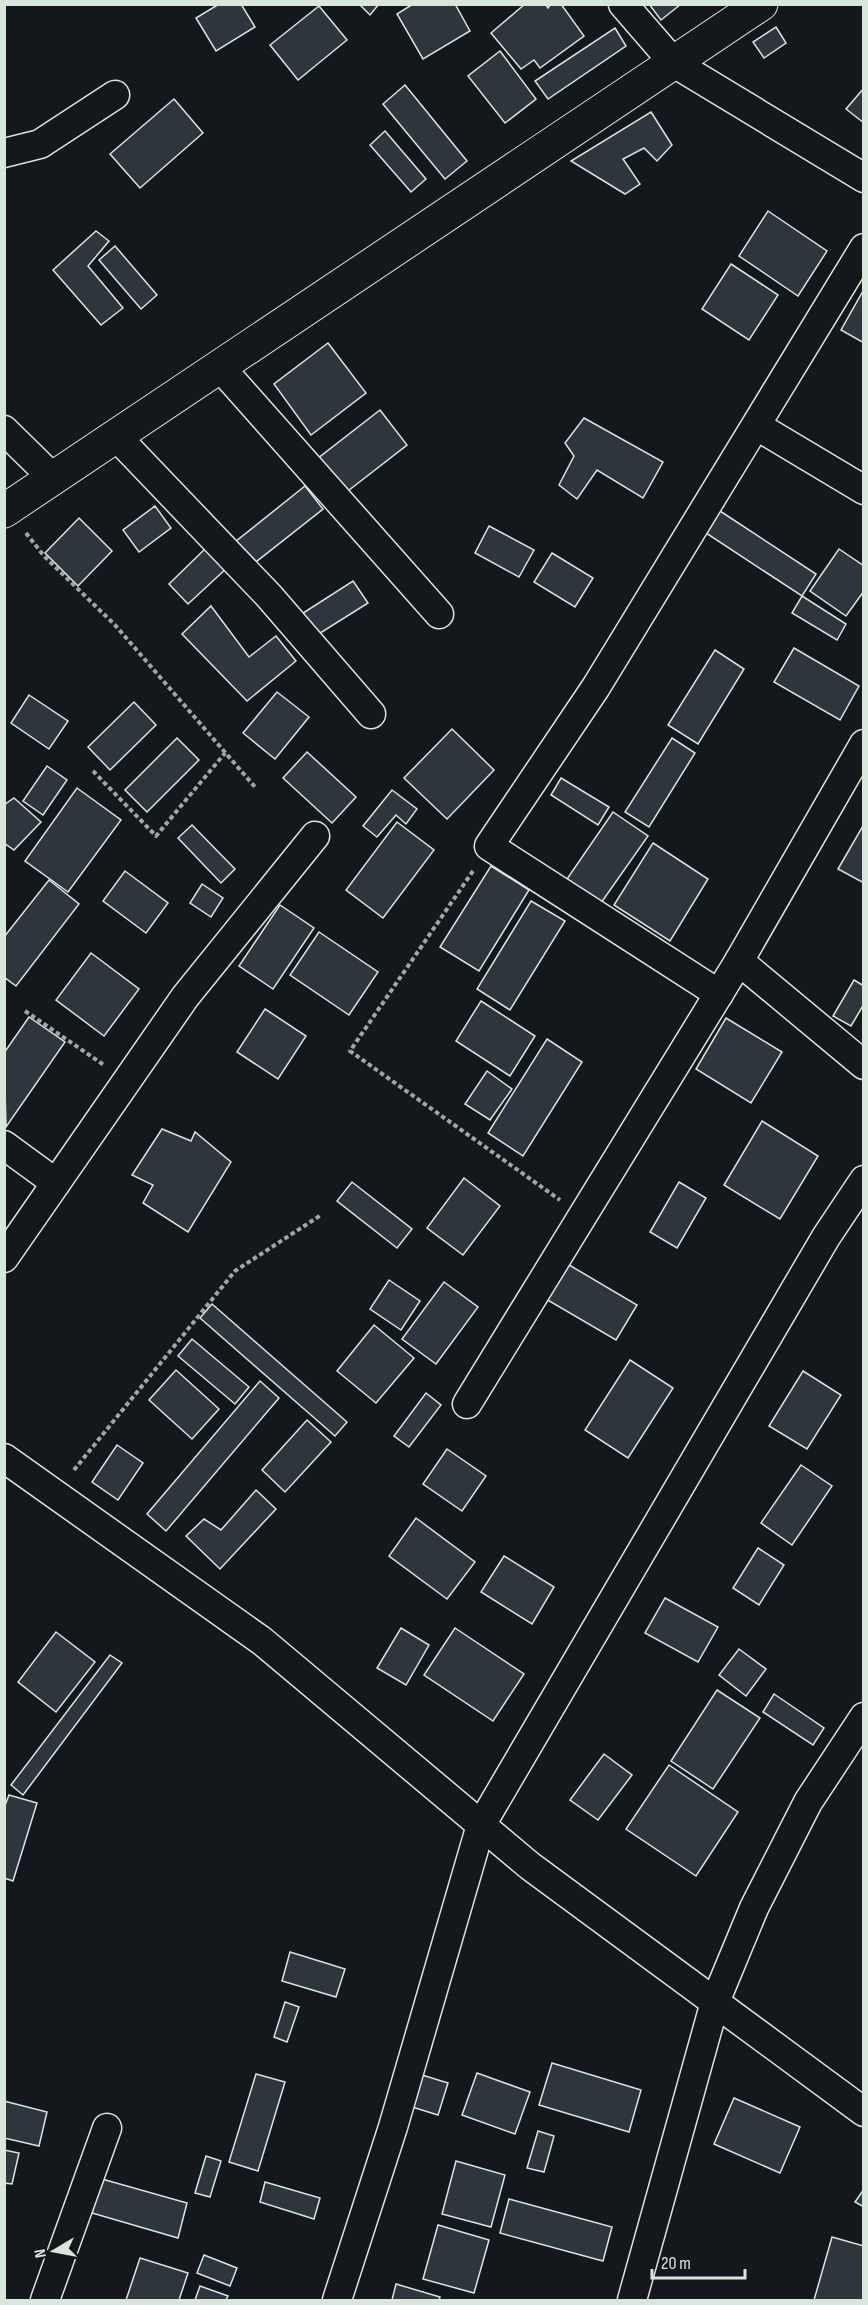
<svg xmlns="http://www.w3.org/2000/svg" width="868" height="2305" font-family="'Sofia Sans Condensed',sans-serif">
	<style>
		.building { fill: #2c363c; stroke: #d8e6dc; stroke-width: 1.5 }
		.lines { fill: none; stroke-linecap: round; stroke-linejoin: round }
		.street-casing { stroke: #d8e6dc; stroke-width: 31 }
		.secondary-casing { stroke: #d8e6dc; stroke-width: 35 }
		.path { stroke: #9da8a2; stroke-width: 4; stroke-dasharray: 4.5 3; stroke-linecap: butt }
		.street { stroke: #14181c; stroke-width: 28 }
		.secondary { stroke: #14181c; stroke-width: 33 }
	</style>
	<rect width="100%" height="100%" fill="#14181c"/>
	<g class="building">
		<polygon points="219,4 241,4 255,27 216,51 196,18"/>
		<polygon points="359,4 379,4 370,15"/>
		<polygon points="413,4 455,4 470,31 423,59 397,14"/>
		<polygon points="525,4 545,4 548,8 551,4 561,4 584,36 540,68 534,60 521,69 491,33"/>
		<polygon points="649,4 681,4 661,20"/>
		<polygon points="319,6 347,40 298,80 270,45"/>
		<polygon points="776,27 786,43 764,58 753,42"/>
		<polygon points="615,28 626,46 548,99 535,81"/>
		<polygon points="500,51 536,99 505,123 468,76"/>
		<polygon points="405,85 467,161 445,179 383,104"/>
		<polygon points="864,88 864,123 846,109"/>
		<polygon points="174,99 203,133 140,188 110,154"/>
		<polygon points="651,112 672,145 657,161 644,148 623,159 640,184 625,194 571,161"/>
		<polygon points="385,131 426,179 411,192 370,145"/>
		<polygon points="768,211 827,251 798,296 739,256"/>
		<polygon points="96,231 109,241 88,266 123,308 101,325 53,270"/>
		<polygon points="115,246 157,295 141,309 99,260"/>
		<polygon points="731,264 778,295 749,340 702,309"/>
		<polygon points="863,291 864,291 864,343 841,330"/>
		<polygon points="328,343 366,393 311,435 274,384"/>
		<polygon points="380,410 407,445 344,494 317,459"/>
		<polygon points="584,418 663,462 643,498 597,470 577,499 559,485 574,456 565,443"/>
		<polygon points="305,486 323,509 252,565 235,542"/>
		<polygon points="155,506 171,528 139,552 123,530"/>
		<polygon points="720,511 816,574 802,596 706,533"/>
		<polygon points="79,518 112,551 78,586 45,553"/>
		<polygon points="489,526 534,550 519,577 475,553"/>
		<polygon points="209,545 229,566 188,604 169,584"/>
		<polygon points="839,549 864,566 864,591 846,616 810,591"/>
		<polygon points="552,553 593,578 575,607 534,582"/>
		<polygon points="353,581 368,603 314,637 300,615"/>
		<polygon points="802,596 846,624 837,640 792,613"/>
		<polygon points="211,606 249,657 276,636 296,661 247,701 182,634"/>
		<polygon points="794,648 859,686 840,720 774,682"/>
		<polygon points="715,650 744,669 698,744 668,725"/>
		<polygon points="277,692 309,717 275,759 243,733"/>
		<polygon points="29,695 68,721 49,749 11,723"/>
		<polygon points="134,702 156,725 110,770 88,747"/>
		<polygon points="452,729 494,770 447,819 404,778"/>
		<polygon points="177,738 199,760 147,812 125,790"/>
		<polygon points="672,738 695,753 649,827 625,812"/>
		<polygon points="307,752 356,797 332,823 283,778"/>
		<polygon points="47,766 67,780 43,815 23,801"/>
		<polygon points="561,778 609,807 598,825 551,795"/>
		<polygon points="77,788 121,820 68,892 25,861"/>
		<polygon points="392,790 417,809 406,824 396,815 377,837 363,826"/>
		<polygon points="14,798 41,822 14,850 4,843 4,805"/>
		<polygon points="613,812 648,836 601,903 567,879"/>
		<polygon points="397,822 434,850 383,918 346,890"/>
		<polygon points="864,824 864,883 838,869"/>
		<polygon points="192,825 235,869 221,883 178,838"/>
		<polygon points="653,843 708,879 670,941 614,905"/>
		<polygon points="491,866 529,890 479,971 440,947"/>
		<polygon points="125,871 168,903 146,933 103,901"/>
		<polygon points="49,880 79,904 16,986 4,977 4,937"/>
		<polygon points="202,884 223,898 211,917 190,903"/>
		<polygon points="531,901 565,921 510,1010 477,989"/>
		<polygon points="280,905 314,928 273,989 239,966"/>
		<polygon points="319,932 378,972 349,1015 290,975"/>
		<polygon points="91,953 139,989 104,1036 56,1000"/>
		<polygon points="854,980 864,986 864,1004 851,1026 833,1016"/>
		<polygon points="481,1001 535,1036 510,1076 456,1041"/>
		<polygon points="265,1009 306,1036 278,1079 237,1052"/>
		<polygon points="29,1017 65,1042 6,1127 4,1053"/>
		<polygon points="726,1018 782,1052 751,1103 696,1069"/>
		<polygon points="547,1039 582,1062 523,1156 488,1133"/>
		<polygon points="487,1071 512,1089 490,1120 465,1104"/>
		<polygon points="762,1121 818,1156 780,1219 724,1185"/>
		<polygon points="162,1129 191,1141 195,1132 231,1162 188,1232 143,1203 153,1185 132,1175"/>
		<polygon points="464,1178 500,1206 463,1255 427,1228"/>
		<polygon points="352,1182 412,1229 397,1248 337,1201"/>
		<polygon points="679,1182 706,1198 677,1248 650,1232"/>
		<polygon points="559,1259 637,1305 616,1340 539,1295"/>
		<polygon points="389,1280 420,1301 401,1330 370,1309"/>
		<polygon points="444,1282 478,1307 436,1364 402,1339"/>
		<polygon points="212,1304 347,1422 335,1436 200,1318"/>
		<polygon points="374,1325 414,1358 376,1403 337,1371"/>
		<polygon points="192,1339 249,1387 235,1404 178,1356"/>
		<polygon points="630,1360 673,1388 628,1458 585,1430"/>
		<polygon points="176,1370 219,1409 192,1439 149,1400"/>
		<polygon points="803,1371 841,1395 807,1449 769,1426"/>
		<polygon points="260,1381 279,1398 166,1531 147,1514"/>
		<polygon points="426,1393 441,1405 409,1447 394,1436"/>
		<polygon points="307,1420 331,1442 285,1492 262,1470"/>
		<polygon points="117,1445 143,1463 118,1500 92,1482"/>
		<polygon points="447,1449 486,1476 462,1511 423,1484"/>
		<polygon points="801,1465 832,1486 792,1545 761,1523"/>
		<polygon points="256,1490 276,1509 220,1569 186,1536 204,1519 221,1530"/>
		<polygon points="416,1518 475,1562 447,1599 389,1556"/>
		<polygon points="758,1548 784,1565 759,1605 733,1588"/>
		<polygon points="504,1556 554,1587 532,1624 481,1592"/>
		<polygon points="665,1598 718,1627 698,1662 645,1633"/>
		<polygon points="401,1628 429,1645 406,1685 377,1668"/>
		<polygon points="455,1628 524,1674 493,1721 424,1675"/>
		<polygon points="56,1632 95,1662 56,1712 18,1682"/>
		<polygon points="739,1649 766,1669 746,1696 719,1675"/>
		<polygon points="110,1655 122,1663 23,1795 11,1785"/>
		<polygon points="717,1690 760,1718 713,1789 671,1761"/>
		<polygon points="774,1694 824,1728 813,1745 763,1712"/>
		<polygon points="604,1754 632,1775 598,1820 570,1800"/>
		<polygon points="669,1765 738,1812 696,1876 626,1829"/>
		<polygon points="9,1795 37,1803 13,1881 4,1878 4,1808"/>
		<polygon points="290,1952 345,1969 336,1997 282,1981"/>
		<polygon points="285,2002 299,2007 287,2042 274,2037"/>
		<polygon points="552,2063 641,2090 629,2132 539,2105"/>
		<polygon points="477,2073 530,2092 515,2134 462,2115"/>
		<polygon points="256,2074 285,2082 258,2171 229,2162"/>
		<polygon points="422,2075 448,2083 438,2115 412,2107"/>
		<polygon points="734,2098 800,2127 780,2173 714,2144"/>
		<polygon points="4,2101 47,2112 39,2146 4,2138"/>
		<polygon points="538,2131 554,2136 544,2172 527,2168"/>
		<polygon points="4,2150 19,2153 12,2184 4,2183"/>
		<polygon points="206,2156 221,2161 210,2197 195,2193"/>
		<polygon points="456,2161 505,2175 491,2227 442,2214"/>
		<polygon points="102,2179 187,2203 178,2238 92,2213"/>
		<polygon points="265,2182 320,2198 314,2219 260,2202"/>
		<polygon points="864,2189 864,2207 855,2202"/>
		<polygon points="509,2199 612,2227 603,2261 500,2233"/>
		<polygon points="438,2225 489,2240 474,2293 423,2279"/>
		<polygon points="832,2237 864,2246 864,2300 814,2300"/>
		<polygon points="204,2255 237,2268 230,2286 197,2273"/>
		<polygon points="140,2258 188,2273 179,2300 126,2300"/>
		<polygon points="396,2284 440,2297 439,2300 392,2300"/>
		<polygon points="200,2286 228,2296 226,2300 195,2300"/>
	</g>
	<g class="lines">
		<defs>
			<g id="street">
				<polyline points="623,4 674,63 864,178"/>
				<polyline points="4,153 40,144 115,95"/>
				<polyline points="220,367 439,614"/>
				<polyline points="757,426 864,490"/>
				<polyline points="4,430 53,478"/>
				<polyline points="116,436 269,596 371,714"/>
				<polyline points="739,961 864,1065"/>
				<polyline points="719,994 489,846 596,687 864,248"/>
				<polyline points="4,1145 56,1183"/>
				<polyline points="4,1258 185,997 315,836"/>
				<polyline points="467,1404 739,961 864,744"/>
				<polyline points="4,1458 262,1641 530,1866 864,2112"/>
				<polyline points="45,2300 107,2128"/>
				<polyline points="337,2300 393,2127 481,1825 826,1237 864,1180"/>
				<polyline points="632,2300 715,2002 754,1908 808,1802 864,1717"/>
			</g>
			<polyline id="secondary" points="4,511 761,4"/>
		</defs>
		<use href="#street" class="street-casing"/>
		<use href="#secondary" class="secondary-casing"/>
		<g class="path">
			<polyline points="26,533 44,556 115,625 255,787"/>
			<polyline points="93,771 156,836 225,753"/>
			<polyline points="473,871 350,1051 560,1200"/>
			<polyline points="25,1011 104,1065"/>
			<polyline points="74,1470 235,1271 321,1215"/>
		</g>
		<use href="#street" class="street"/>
		<use href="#secondary" class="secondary"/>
	</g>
	<rect width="868" height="2305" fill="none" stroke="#d8e6dc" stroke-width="12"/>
	<g transform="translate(54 2251) rotate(260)" stroke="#14181c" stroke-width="4.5" paint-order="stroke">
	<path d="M0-4.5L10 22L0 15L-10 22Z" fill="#d8e6dc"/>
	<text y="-9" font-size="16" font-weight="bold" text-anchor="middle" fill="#d8e6dc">N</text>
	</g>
	<path d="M652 2269v9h93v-9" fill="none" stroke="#d8e6dc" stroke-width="3"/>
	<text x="661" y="2269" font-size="18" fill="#d8e6dc" stroke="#14181c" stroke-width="4.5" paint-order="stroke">20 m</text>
</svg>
